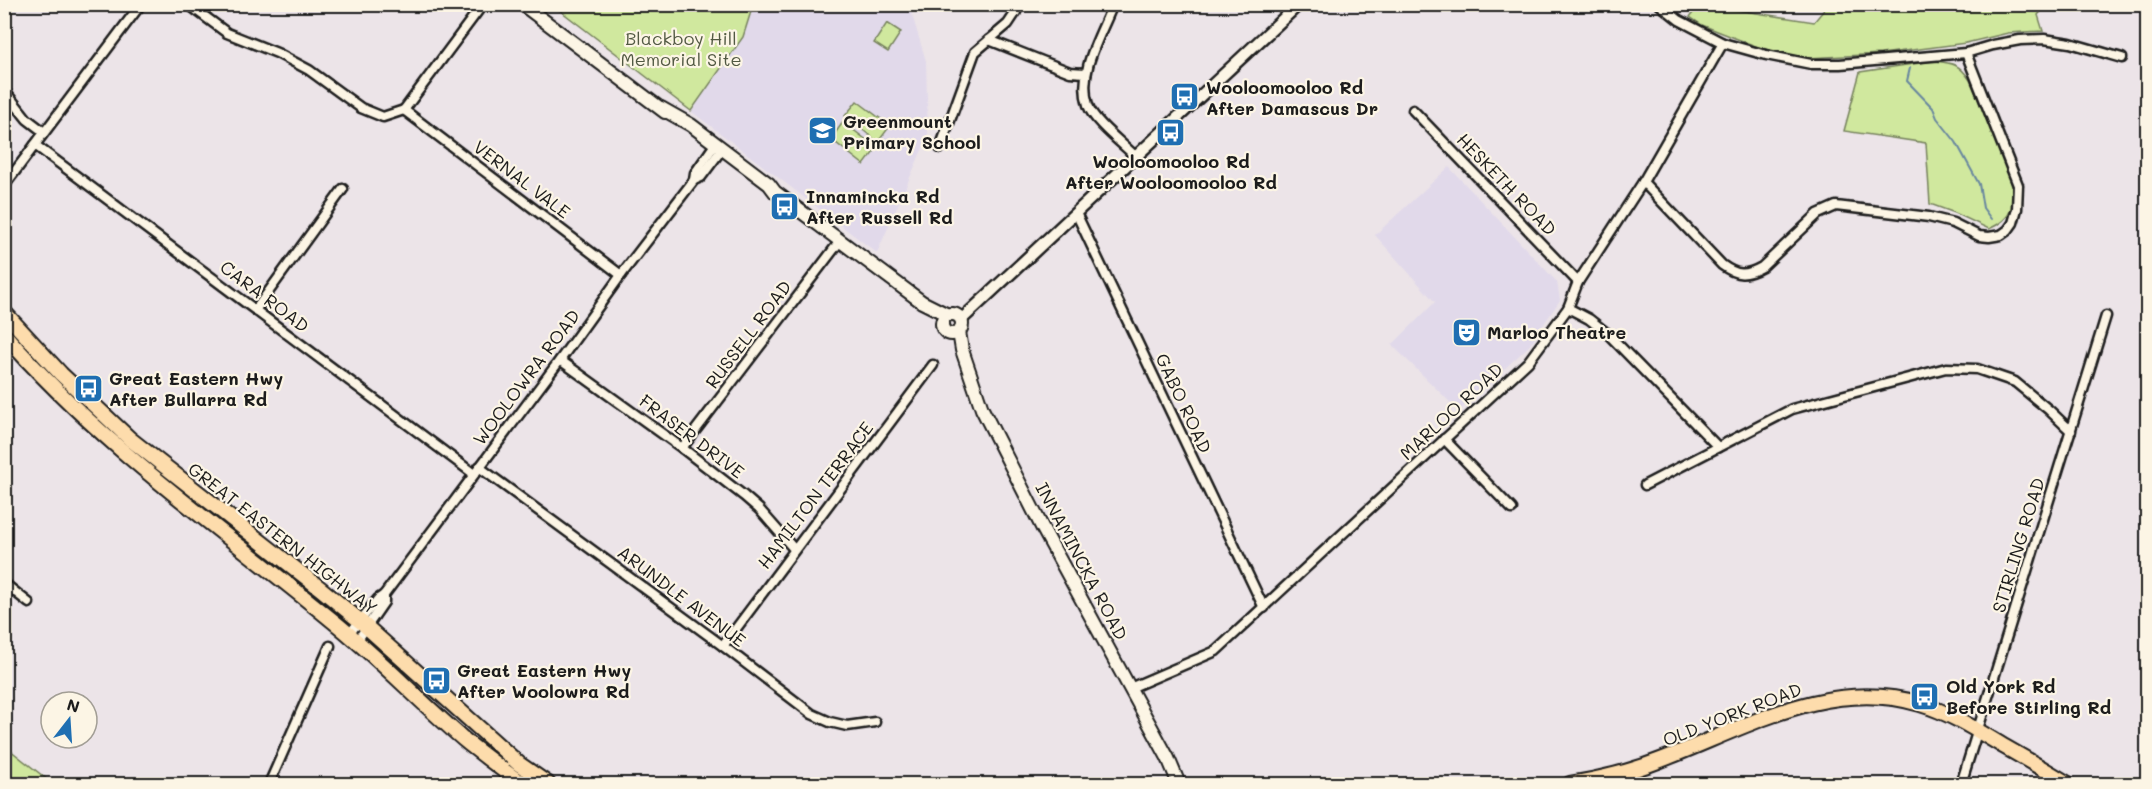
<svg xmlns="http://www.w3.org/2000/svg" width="2152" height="789" font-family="Mali,sans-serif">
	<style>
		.built { fill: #e1d9ea }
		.green { fill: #d0e89e; stroke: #76825d; stroke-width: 1.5 }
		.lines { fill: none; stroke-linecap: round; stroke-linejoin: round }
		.stream { stroke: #67869f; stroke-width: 2 }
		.minor-casing { stroke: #1c1c1c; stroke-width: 13 }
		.tertiary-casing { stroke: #1c1c1c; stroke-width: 15 }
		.secondary-casing { stroke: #1c1c1c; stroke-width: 16 }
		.primary-casing { stroke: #1c1c1c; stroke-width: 18 }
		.trunk-casing { stroke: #1c1c1c; stroke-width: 18 }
		.minor { stroke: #fcf5e5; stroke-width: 8 }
		.tertiary { stroke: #fcf5e5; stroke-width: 10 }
		.secondary { stroke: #fcf5e5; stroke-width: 12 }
		.primary { stroke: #fddcac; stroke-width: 14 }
		.trunk { stroke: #fddcac; stroke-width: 14 }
		.labels { text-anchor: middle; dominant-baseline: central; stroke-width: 4.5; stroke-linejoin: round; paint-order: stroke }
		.park-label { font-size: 18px; fill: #525943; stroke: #fcf5e5 }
		.poi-label { font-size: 18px; font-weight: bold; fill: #1c1c1c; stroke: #fcf5e5; text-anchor: start }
		.street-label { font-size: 18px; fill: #1c1c1c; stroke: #fcf5e5 }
	</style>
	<rect width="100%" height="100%" fill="#ece4e8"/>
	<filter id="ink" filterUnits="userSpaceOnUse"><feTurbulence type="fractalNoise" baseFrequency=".0167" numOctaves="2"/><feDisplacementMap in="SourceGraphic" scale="12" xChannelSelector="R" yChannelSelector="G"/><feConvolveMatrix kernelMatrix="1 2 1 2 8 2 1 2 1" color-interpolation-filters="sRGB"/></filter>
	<g filter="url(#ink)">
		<g class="built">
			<polygon points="753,5 909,5 926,61 928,136 877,253 691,111 743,37"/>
			<polygon points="1449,167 1557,282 1560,300 1529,346 1459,411 1392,345 1435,302 1375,235"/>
		</g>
		<g class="green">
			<polygon points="553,5 753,5 743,37 691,111"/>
			<polygon points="1705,5 1814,22 1828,5 2047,5 2038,15 2043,31 2008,33 1966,43 1881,54 1808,58 1768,51 1702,25 1690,17 1697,7"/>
			<polygon points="887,23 901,32 888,52 874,43"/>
			<path d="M1933,61C1952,63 1959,63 1970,80L2012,180C2014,206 2014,218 1989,229L1955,213L1930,204L1926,143L1844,131L1860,72Z"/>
			<polygon points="857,101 890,126 878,142 845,116"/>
			<polygon points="843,122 877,148 864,165 831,139"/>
			<polygon points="4,746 5,746 53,784 5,784"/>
		</g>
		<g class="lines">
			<polyline class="stream" points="1910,68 1907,81 1933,108 1937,118 1956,142 1979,184 1983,208 1991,219"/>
			<defs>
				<g id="minor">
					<polyline points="188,4 227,33 277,53 309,70 361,108 383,117 404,110"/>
					<path d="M1113,4C1101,35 1077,72 1088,105C1093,121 1123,144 1135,156"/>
					<polyline points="1659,4 1679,20 1723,43 1766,55 1811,64 1840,64 1966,53 1993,45 2020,40 2044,39 2070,43 2122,58"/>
					<polyline points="989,40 1070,72 1085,73"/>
					<polyline points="4,90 27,119 44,132"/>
					<polyline points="404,110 621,275"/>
					<polyline points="404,110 483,4"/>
					<polyline points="1413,110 1578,282"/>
					<polyline points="35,145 474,474"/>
					<polyline points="940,148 975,52 1008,24 1016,12 1018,4"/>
					<polyline points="694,180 695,173 716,143"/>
					<path d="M1643,182L1722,265C1737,276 1746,276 1762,267L1818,214L1836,206L1929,217L1953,223L1979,236L1989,237L2001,235L2008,230L2013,223L2017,209L2018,185L1966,53"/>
					<polyline points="4,186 141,4"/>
					<polyline points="1076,213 1264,608"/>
					<polyline points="1568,308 1589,319 1608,334 1718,447"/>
					<polyline points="256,309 343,189"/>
					<polyline points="560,360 682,448 744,496 759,509 794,549"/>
					<polyline points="1444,439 1512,509"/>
					<polyline points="682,448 840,241"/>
					<polyline points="479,467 723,646 812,714 830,722 847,726 875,722"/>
					<polyline points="1645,485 1792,409 1946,368 1977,369 2015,382 2049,410 2071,431"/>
					<polyline points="4,583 29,603"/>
					<polyline points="349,634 378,599 384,595 560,360 621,275 694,180 701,177 722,149"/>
					<polyline points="357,641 384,602 384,595"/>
					<polyline points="723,646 933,365"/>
					<polyline points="1130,688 1216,651 1528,362 1568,308 1578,282 1643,182 1723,43"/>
					<polyline points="269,784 330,646"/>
					<polyline points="1961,784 2106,316"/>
				</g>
				<polyline id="tertiary" points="961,320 1299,4"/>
				<g id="secondary">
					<polyline points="522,4 665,112"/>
					<polyline points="661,108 691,125 769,184 775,192 922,302 948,315"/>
					<circle cx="952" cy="324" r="10"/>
					<polyline points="959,332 962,350 982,409 1043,529 1168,758 1179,784"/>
				</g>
				<path id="primary" d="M1570,784C1600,779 1630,772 1658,761C1742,730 1828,676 1920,704C1951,713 1978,731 2005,747C2026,759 2047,771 2068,784"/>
				<g id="trunk">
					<polyline points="4,312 61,374 130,439 321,589 360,621 519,764 548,784"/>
					<path d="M4,334C100,445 221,529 333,621C380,659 422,704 468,743C486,757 504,771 522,784"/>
				</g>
			</defs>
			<use href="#minor" class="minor-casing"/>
			<use href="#tertiary" class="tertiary-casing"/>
			<use href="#secondary" class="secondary-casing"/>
			<use href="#primary" class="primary-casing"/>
			<use href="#trunk" class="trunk-casing"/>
			<use href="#minor" class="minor"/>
			<use href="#tertiary" class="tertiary"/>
			<use href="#secondary" class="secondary"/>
			<use href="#primary" class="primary"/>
			<use href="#trunk" class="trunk"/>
		</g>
	</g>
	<defs>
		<symbol id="bus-square" viewBox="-11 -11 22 22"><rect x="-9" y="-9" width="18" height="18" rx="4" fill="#1f6fb2" stroke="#fcf5e5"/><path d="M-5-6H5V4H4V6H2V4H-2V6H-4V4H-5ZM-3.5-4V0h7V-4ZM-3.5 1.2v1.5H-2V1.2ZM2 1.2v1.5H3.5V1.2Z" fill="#fff"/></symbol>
		<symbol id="school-square" viewBox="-11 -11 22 22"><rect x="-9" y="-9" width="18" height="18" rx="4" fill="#1f6fb2" stroke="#fcf5e5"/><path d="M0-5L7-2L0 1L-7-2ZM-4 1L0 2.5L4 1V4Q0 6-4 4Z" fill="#fff"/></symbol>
		<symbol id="theatre-square" viewBox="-11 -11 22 22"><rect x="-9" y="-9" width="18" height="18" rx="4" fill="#1f6fb2" stroke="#fcf5e5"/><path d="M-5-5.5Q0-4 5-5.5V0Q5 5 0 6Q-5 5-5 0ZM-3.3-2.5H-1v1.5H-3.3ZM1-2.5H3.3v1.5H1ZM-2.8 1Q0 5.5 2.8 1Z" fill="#fff"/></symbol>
	</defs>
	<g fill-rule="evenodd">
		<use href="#bus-square" x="1168" y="80" width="33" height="33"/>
		<use href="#school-square" x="806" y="114" width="33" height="33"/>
		<use href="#bus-square" x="1154" y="116" width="33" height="33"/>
		<use href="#bus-square" x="768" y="190" width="33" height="33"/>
		<use href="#theatre-square" x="1450" y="316" width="33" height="33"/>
		<use href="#bus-square" x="72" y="372" width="33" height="33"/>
		<use href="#bus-square" x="420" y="664" width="33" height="33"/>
		<use href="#bus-square" x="1908" y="680" width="33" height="33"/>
	</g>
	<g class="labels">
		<g class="park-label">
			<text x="681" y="38">Blackboy Hill<tspan x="681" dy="21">Memorial Site</tspan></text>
		</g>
		<g class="poi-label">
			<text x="1206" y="87">Wooloomooloo Rd<tspan x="1206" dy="21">After Damascus Dr</tspan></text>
			<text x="843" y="121">Greenmount<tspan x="843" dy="21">Primary School</tspan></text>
			<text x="1171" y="161" text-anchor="middle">Wooloomooloo Rd<tspan x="1171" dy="21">After Wooloomooloo Rd</tspan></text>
			<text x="806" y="196">Innamincka Rd<tspan x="806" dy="21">After Russell Rd</tspan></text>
			<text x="1487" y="332">Marloo Theatre</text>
			<text x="109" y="378">Great Eastern Hwy<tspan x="109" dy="21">After Bullarra Rd</tspan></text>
			<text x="457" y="670">Great Eastern Hwy<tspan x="457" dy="21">After Woolowra Rd</tspan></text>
			<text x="1946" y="686">Old York Rd<tspan x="1946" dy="21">Before Stirling Rd</tspan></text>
		</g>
		<g class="street-label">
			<text transform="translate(522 179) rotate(37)">VERNAL VALE</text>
			<text transform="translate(1507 184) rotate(46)">HESKETH ROAD</text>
			<text transform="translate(265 296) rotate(37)">CARA ROAD</text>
			<text transform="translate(748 334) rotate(-53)">RUSSELL ROAD</text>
			<text transform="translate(526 377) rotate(-53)">WOOLOWRA ROAD</text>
			<text transform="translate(1184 403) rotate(65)">GABO ROAD</text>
			<text transform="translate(1451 411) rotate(-43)">MARLOO ROAD</text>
			<text transform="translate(692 436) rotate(37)">FRASER DRIVE</text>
			<text transform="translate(815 495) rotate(-53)">HAMILTON TERRACE</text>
			<text transform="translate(283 538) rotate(38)">GREAT EASTERN HIGHWAY</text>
			<text transform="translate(2018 545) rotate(-73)">STIRLING ROAD</text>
			<text transform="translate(1082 561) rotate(62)">INNAMINCKA ROAD</text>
			<text transform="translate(682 596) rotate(37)">ARUNDLE AVENUE</text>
			<text transform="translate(1732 714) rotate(-21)">OLD YORK ROAD</text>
		</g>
	</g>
	<rect width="2152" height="789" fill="none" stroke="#fcf5e5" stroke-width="24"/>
	<rect x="12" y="12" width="2128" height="765" fill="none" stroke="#1c1c1c" stroke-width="2" filter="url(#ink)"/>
	<g transform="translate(69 720) rotate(17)"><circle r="28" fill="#fcf5e5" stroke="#a29e95" stroke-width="1.5"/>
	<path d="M0-4.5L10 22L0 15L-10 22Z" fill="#1f6fb2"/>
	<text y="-9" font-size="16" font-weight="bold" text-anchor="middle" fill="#1c1c1c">N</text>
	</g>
</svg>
